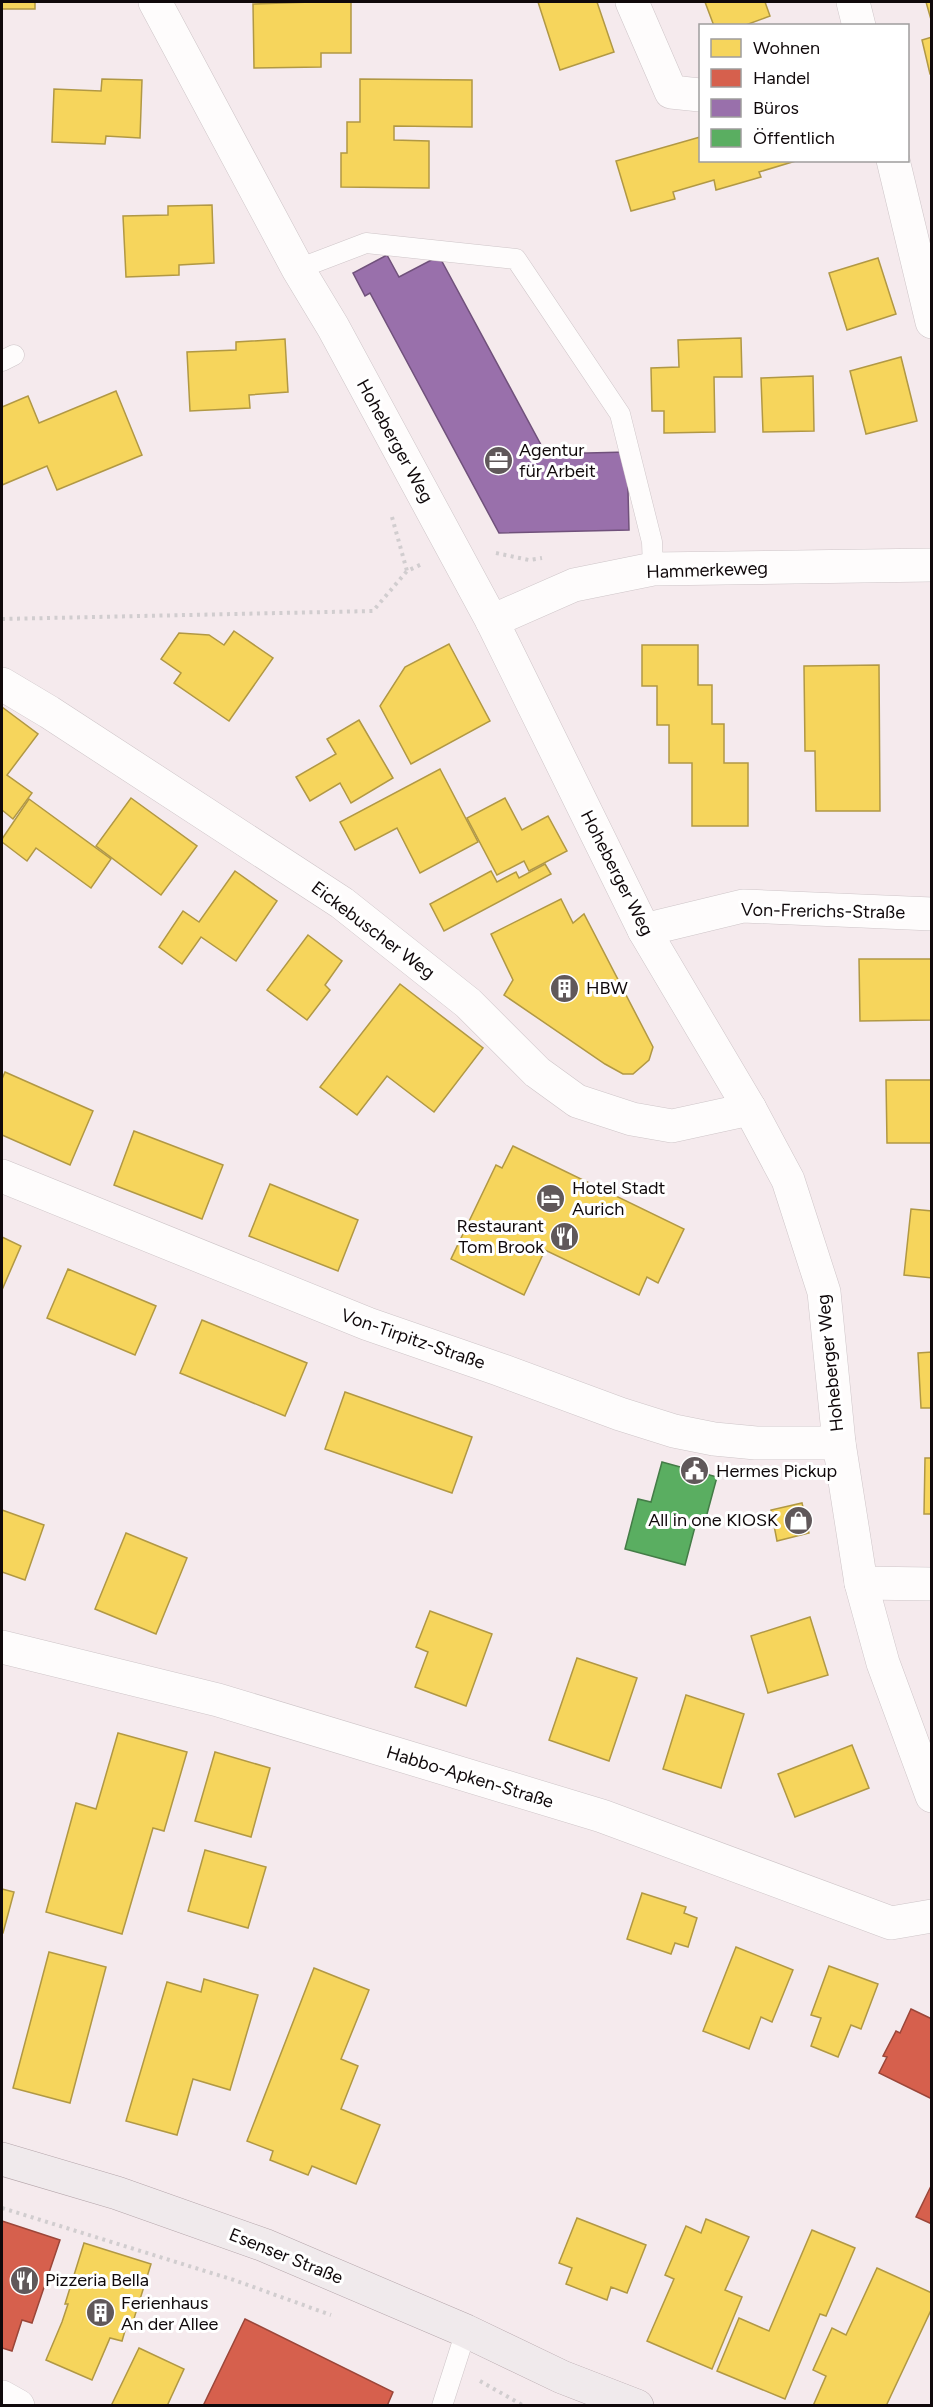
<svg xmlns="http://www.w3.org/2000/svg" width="933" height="2407" font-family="Figtree,sans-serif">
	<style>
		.homes { fill: #f6d55c; stroke: #b19844; stroke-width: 1.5 }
		.shops { fill: #d6604d; stroke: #9b4639; stroke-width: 1.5 }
		.offices { fill: #9970ab; stroke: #70517b; stroke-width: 1.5 }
		.public { fill: #5aae61; stroke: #447c47; stroke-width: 1.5 }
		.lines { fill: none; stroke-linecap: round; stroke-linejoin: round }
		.service-casing { stroke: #cec5c8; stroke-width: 21 }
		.minor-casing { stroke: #cec5c8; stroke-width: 34 }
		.tertiary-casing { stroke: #cec5c8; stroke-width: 34 }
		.primary-casing { stroke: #b5a6ab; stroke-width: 34 }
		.path { stroke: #d1cdcf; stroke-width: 4; stroke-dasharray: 3 4.5; stroke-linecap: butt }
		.service { stroke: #fefcfc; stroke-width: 20 }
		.minor { stroke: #fefcfc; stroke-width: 33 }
		.tertiary { stroke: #fefcfc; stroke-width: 33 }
		.primary { stroke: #f0eaec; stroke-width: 33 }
		.labels { text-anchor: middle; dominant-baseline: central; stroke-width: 6; stroke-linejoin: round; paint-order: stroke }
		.street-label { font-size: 18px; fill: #10090b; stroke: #fff }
		.poi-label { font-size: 18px; fill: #10090b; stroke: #fff; text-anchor: start }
	</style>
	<rect width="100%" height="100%" fill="#f5eaed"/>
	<g class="homes">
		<rect x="2" y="2" width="33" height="7"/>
		<polygon points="312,2 351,2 351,53 321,53 321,67 254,68 253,4"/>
		<polygon points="538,2 597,2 614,52 560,70"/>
		<polygon points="705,2 765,2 770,16 743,26 714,26"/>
		<polygon points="926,2 932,2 932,23"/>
		<polygon points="932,37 932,74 930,74 922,40"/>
		<polygon points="102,79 142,80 140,138 106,136 105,144 52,142 54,89 101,91"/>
		<polygon points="360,79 472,80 472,127 394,126 394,140 429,141 429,188 341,187 341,153 347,153 347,122 360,122"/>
		<polygon points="700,137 700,160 799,160 759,172 761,177 716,190 714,180 673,192 675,199 631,211 616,161"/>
		<polygon points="212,205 214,263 179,265 179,275 126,277 123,216 168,215 168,206"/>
		<polygon points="878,258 896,314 847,330 829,273"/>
		<polygon points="741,338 742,377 714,377 715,432 664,433 664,411 652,411 651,368 679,367 678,340"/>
		<polygon points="285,339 288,392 249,395 250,408 190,411 187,352 236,350 236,342"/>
		<polygon points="901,357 917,421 866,434 850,371"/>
		<polygon points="813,376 814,431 763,432 761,378"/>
		<polygon points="116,391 142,455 57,490 47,466 2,485 2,407 28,396 39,423"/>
		<polygon points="234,631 273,658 229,721 174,683 181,673 161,659 179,633 209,635 224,645"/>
		<polygon points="449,644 490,721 411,764 380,706 405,667"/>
		<polygon points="642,645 698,645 698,685 712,685 712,724 724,724 724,763 748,763 748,826 692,826 692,763 669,763 669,725 657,725 657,686 642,686"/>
		<polygon points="879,665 880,811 816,811 815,751 805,751 804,666"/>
		<polygon points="2,707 38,734 7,775 32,793 13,819 2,810"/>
		<polygon points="359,720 393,778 351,803 340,783 310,801 296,777 336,754 327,739"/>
		<polygon points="440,769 478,842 420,873 397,828 355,850 340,822"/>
		<polygon points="131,798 197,846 161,895 96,846"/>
		<polygon points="505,798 522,830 548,816 567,851 529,871 524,861 497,875 467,818"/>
		<polygon points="29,799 111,859 91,888 36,848 27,861 2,842 2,839"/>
		<polygon points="545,864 551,874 444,931 430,904 491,871 497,882 516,872 519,878"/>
		<polygon points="235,871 277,901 236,961 201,937 182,964 159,947 183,911 199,922"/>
		<polygon points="561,899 573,923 584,914 653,1047 649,1060 633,1074 623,1074 605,1064 504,995 513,980 491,934"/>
		<polygon points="308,935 342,961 325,985 330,990 307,1020 267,990"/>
		<polygon points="859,959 932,959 932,1020 860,1021"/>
		<polygon points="400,984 483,1048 434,1112 387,1076 357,1115 320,1087"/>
		<polygon points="5,1072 93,1111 70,1165 2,1135 2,1079"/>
		<polygon points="886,1080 932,1080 932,1143 887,1143"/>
		<polygon points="134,1131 223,1165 202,1219 114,1185"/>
		<polygon points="513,1146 684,1229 658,1283 647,1277 639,1295 545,1250 524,1295 451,1259 496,1165 502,1168"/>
		<polygon points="270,1184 358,1220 338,1271 249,1236"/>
		<polygon points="911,1209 932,1211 932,1278 904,1275"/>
		<polygon points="2,1237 21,1246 2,1290"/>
		<polygon points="68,1269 156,1306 135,1355 47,1318"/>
		<polygon points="202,1320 307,1363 285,1416 180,1373"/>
		<polygon points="932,1352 932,1408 921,1408 918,1353"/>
		<polygon points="345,1392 472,1437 452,1493 325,1449"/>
		<polygon points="925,1458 932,1458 932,1514 924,1514"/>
		<polygon points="802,1503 809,1533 777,1541 771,1510"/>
		<polygon points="2,1510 44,1525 25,1580 2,1572"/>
		<polygon points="126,1533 187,1558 156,1634 95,1609"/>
		<polygon points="430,1611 492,1634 466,1706 415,1687 428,1652 416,1647"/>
		<polygon points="810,1617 828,1675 768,1693 751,1636"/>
		<polygon points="577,1658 637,1678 609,1761 549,1740"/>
		<polygon points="686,1695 744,1714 721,1788 663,1769"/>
		<polygon points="118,1733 187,1752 164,1831 153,1828 122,1934 46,1912 76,1803 96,1809"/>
		<polygon points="852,1745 869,1788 795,1817 778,1774"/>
		<polygon points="215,1752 270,1768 251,1837 195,1821"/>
		<polygon points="205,1850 266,1867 248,1928 188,1911"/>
		<polygon points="2,1889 14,1892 3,1933 2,1933"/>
		<polygon points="642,1893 686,1907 684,1913 697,1918 688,1947 675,1943 671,1954 627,1939"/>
		<polygon points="736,1947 793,1970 772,2022 761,2017 749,2049 703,2031"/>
		<polygon points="49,1952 106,1967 70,2103 13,2088"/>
		<polygon points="829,1966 878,1984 861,2029 851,2025 838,2057 811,2046 821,2018 811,2015"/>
		<polygon points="314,1968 369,1990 341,2059 358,2066 341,2109 380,2125 356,2184 312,2166 308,2175 270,2160 273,2151 247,2141"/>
		<polygon points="204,1979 258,1995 230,2090 193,2079 177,2135 126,2121 167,1982 201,1992"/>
		<polygon points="577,2218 646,2245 627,2293 611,2287 607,2300 566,2284 572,2268 559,2263"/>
		<polygon points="706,2219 749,2237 725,2290 742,2297 712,2369 647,2341 674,2279 665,2275 686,2226 701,2233"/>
		<polygon points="812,2230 855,2248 826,2316 820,2314 785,2399 717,2371 739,2318 769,2331"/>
		<polygon points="84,2243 151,2264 132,2325 127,2324 122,2341 110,2338 92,2380 46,2360 62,2322 68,2304 65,2304"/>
		<polygon points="877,2268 932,2293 932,2308 886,2406 813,2406 826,2376 813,2370 832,2328 846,2335"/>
		<polygon points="139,2348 184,2369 167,2406 111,2406"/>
	</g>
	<g class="shops">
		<polygon points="911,2009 932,2019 932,2099 879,2073 887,2057 883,2056 896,2031 900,2033"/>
		<polygon points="932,2184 932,2224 916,2217"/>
		<polygon points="2,2221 60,2240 32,2323 22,2320 12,2351 2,2348"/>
		<polygon points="245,2319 393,2392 387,2406 203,2406"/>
	</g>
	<polygon class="offices" points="387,255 399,277 439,256 546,454 627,452 629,530 499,533 370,293 365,296 353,273"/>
	<polygon class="public" points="662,1462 717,1477 704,1525 696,1523 685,1565 625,1549 638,1499 651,1502"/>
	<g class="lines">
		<defs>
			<g id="service">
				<polyline points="298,269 366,243 516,259 620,414 652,542 653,569"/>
				<polyline points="2,361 14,355"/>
				<polyline points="442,2406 466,2331"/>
			</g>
			<g id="minor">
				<polyline points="632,2 671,92 700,95"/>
				<polyline points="853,2 859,26"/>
				<polyline points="893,160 932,322"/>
				<polyline points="492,621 574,585 653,569 932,565"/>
				<polyline points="2,684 49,712 342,903 468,1003 537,1072 577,1101 632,1119 672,1126 750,1109"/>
				<polyline points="644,930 743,906 932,914"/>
				<polyline points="2,1176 368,1324 498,1369 620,1414 674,1431 714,1439 756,1443 839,1443"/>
				<polyline points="861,1583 932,1584"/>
				<polyline points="2,1647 218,1700 602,1816 891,1923 932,1916"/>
				<polyline points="2,2397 18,2406"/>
			</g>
			<polyline id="tertiary" points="155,2 298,269 333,327 492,621 644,930 750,1109 788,1180 824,1292 839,1443 861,1583 883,1663 932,1796"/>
			<polyline id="primary" points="2,2159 117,2193 264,2245 466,2331 562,2377 637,2406"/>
		</defs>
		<use href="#service" class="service-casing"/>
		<use href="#minor" class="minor-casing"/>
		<use href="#tertiary" class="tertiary-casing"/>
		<use href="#primary" class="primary-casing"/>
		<g class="path">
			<polyline points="392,517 407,571"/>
			<polyline points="496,553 529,560 542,558"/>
			<polyline points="2,619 373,611 407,571 422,564"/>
			<polyline points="2,2208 234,2280 331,2315"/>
			<polyline points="480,2381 524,2406"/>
		</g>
		<use href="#service" class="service"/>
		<use href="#minor" class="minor"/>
		<use href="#tertiary" class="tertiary"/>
		<use href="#primary" class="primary"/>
	</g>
	<defs>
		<symbol id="office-disc" viewBox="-11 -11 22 22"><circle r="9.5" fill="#60585a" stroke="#fff"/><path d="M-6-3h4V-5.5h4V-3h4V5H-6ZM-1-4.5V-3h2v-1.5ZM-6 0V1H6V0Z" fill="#fff"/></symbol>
		<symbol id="building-disc" viewBox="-11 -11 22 22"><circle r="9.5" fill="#60585a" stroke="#fff"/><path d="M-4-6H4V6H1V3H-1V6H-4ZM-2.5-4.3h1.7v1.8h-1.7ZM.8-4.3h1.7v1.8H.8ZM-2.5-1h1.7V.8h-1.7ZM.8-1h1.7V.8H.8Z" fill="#fff"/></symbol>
		<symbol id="hotel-disc" viewBox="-11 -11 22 22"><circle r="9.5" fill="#60585a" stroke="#fff"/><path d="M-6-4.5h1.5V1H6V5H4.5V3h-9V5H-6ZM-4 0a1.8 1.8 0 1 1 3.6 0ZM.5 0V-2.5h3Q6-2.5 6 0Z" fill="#fff"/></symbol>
		<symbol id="restaurant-disc" viewBox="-11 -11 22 22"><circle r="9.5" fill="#60585a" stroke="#fff"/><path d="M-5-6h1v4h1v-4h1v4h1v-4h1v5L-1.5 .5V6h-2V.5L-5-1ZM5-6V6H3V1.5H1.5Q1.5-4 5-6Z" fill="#fff"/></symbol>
		<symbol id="civic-disc" viewBox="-11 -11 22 22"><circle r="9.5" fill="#60585a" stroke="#fff"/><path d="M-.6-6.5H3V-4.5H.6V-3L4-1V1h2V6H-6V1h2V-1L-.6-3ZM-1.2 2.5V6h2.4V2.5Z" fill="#fff"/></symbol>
		<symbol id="shop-disc" viewBox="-11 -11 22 22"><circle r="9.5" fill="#60585a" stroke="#fff"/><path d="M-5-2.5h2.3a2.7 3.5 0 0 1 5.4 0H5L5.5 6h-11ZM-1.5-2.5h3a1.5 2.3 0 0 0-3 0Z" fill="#fff"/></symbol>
	</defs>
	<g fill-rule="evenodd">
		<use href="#office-disc" x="482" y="444" width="33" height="33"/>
		<use href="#building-disc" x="548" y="972" width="33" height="33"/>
		<use href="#hotel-disc" x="534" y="1182" width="33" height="33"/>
		<use href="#restaurant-disc" x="548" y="1220" width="33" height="33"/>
		<use href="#civic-disc" x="678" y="1454" width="33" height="33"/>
		<use href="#shop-disc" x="782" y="1504" width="33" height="33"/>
		<use href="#restaurant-disc" x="8" y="2264" width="33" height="33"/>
		<use href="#building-disc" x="84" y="2296" width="33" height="33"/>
	</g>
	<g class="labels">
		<g class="street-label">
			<text transform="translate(395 441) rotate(61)">Hoheberger Weg</text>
			<text transform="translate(707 570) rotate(-2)">Hammerkeweg</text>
			<text transform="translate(617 873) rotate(63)">Hoheberger Weg</text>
			<text transform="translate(823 911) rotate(1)">Von-Frerichs-Straße</text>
			<text transform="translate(373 930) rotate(37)">Eickebuscher Weg</text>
			<text transform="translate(413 1339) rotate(19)">Von-Tirpitz-Straße</text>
			<text transform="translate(830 1363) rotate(-96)">Hoheberger Weg</text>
			<text transform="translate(470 1777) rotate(17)">Habbo-Apken-Straße</text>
			<text transform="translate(286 2256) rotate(22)">Esenser Straße</text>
		</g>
		<g class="poi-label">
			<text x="519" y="450">Agentur<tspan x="519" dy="21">für Arbeit</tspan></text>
			<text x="586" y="988">HBW</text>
			<text x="572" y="1188">Hotel Stadt<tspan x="572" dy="21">Aurich</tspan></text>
			<text x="544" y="1226" text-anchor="end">Restaurant<tspan x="544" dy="21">Tom Brook</tspan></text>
			<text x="716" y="1471">Hermes Pickup</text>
			<text x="778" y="1520" text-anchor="end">All in one KIOSK</text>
			<text x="45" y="2280">Pizzeria Bella</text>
			<text x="121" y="2303">Ferienhaus<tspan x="121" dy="21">An der Allee</tspan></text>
		</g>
	</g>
	<rect width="933" height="2407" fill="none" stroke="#10090b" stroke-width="6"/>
	<rect x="699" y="24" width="210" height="138" fill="#ffffff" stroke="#9f9d9d" stroke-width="1.5"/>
	<rect x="711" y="39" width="30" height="18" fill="#f6d55c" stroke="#9f9d9d" stroke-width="1.5"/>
	<text x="753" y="54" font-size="18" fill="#10090b">Wohnen</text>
	<rect x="711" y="69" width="30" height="18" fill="#d6604d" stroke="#9f9d9d" stroke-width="1.5"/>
	<text x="753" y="84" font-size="18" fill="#10090b">Handel</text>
	<rect x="711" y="99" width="30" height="18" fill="#9970ab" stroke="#9f9d9d" stroke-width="1.5"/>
	<text x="753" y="114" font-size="18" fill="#10090b">Büros</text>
	<rect x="711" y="129" width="30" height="18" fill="#5aae61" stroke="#9f9d9d" stroke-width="1.5"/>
	<text x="753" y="144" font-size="18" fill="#10090b">Öffentlich</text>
</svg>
